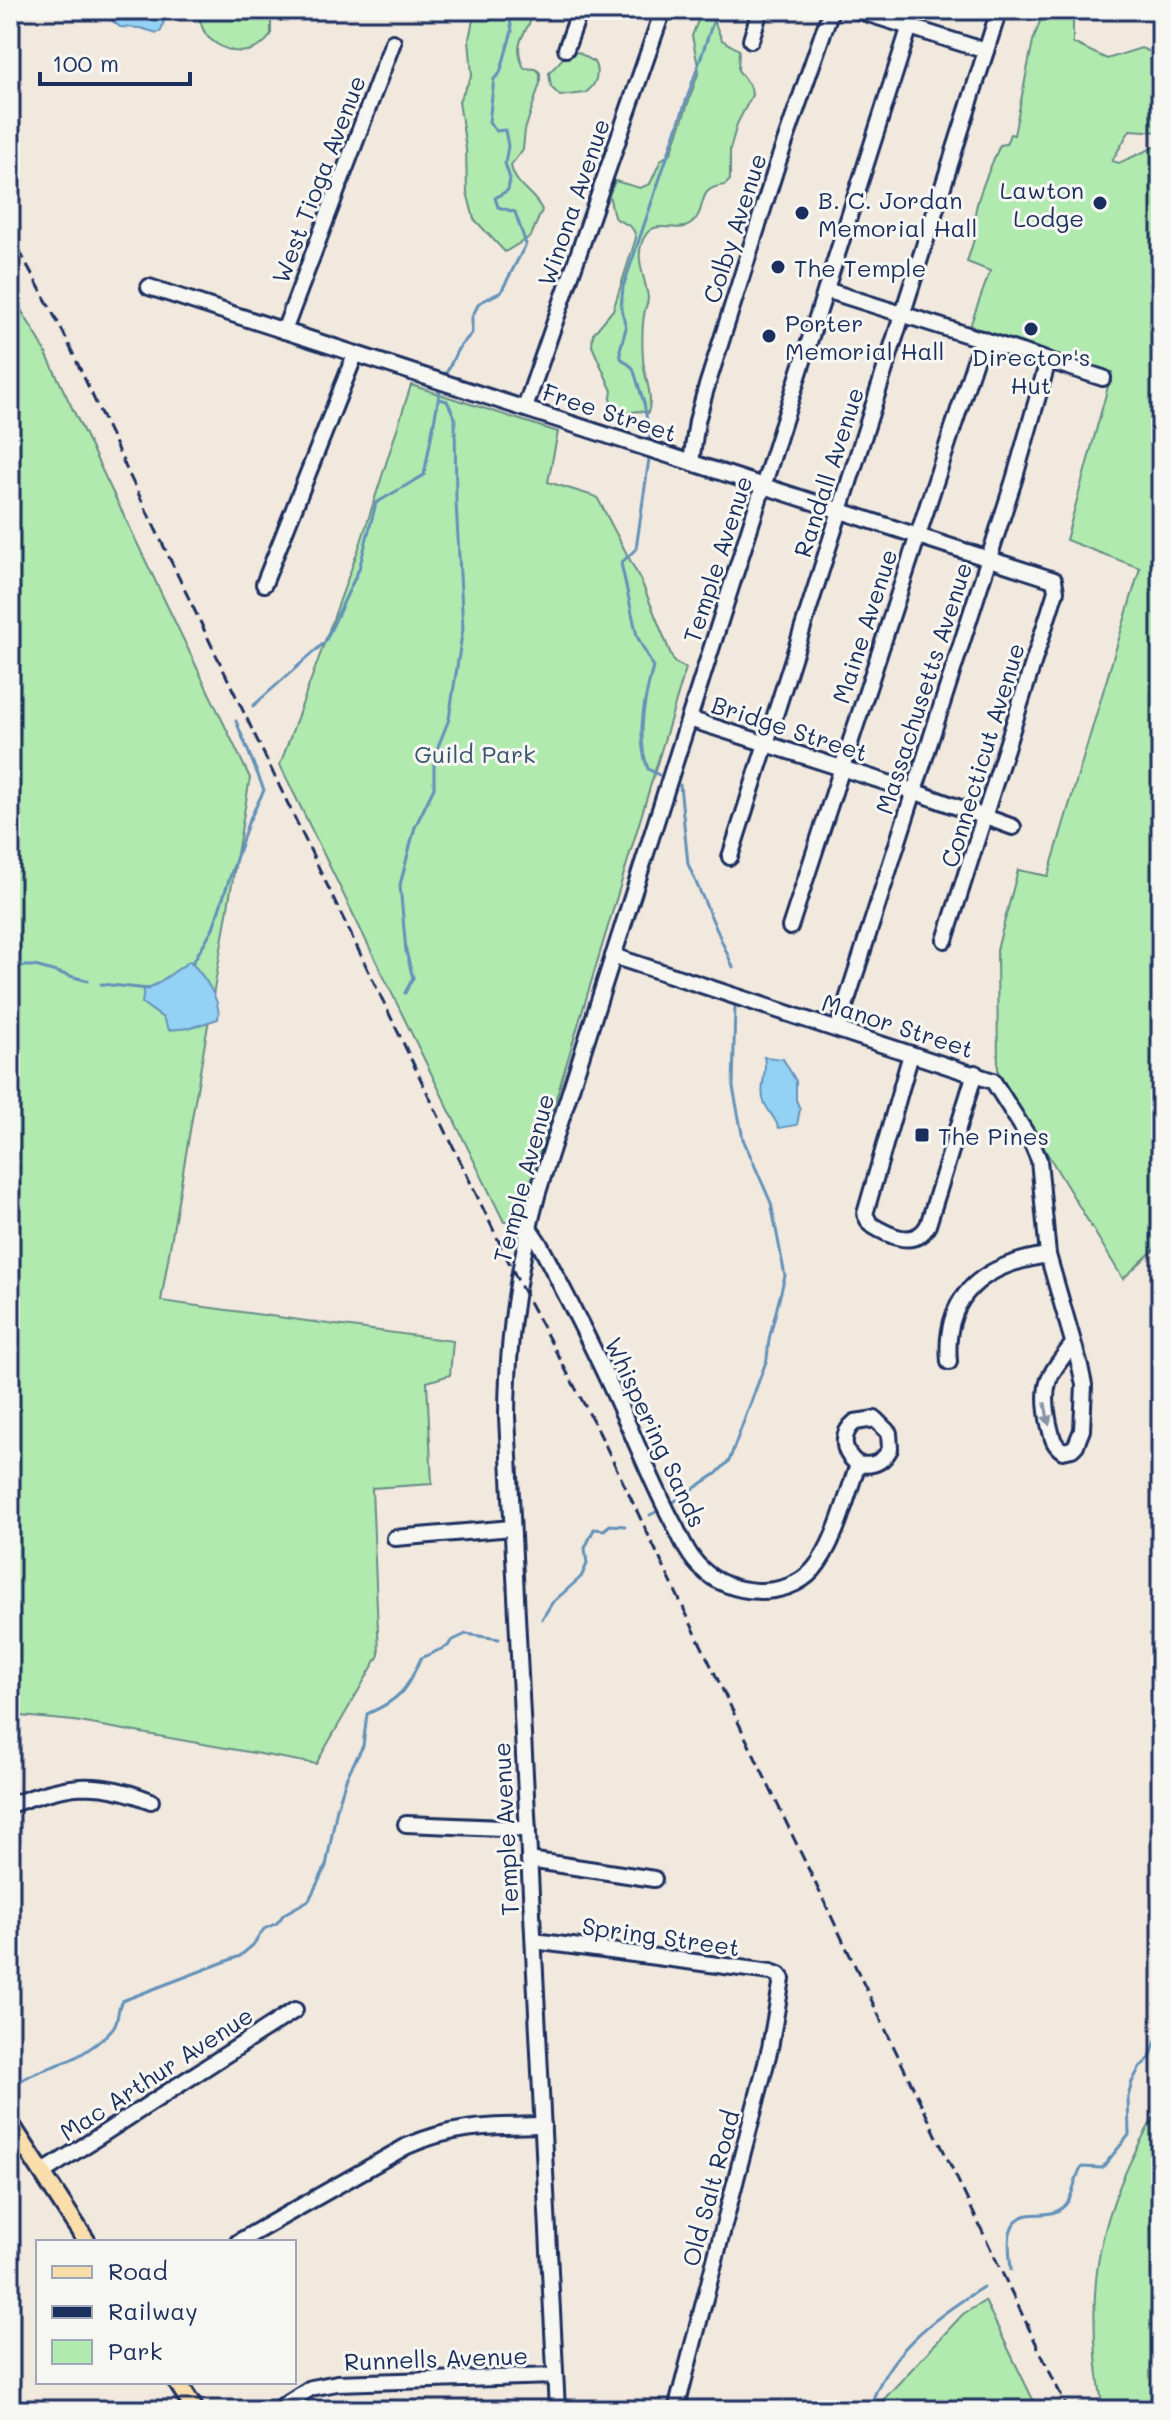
<svg xmlns="http://www.w3.org/2000/svg" width="1171" height="2420" font-family="Mali,sans-serif">
	<style>
		.green { fill: #b0eaae; stroke: #668c86; stroke-width: 2 }
		.water { fill: #94d2f5; stroke: #6491b9; stroke-width: 2 }
		.lines { fill: none; stroke-linecap: round; stroke-linejoin: round }
		.stream { stroke: #6491b9; stroke-width: 3 }
		.minor-casing { stroke: #1b2f5e; stroke-width: 20 }
		.major-casing { stroke: #1b2f5e; stroke-width: 22 }
		.minor { stroke: #f6f6f2; stroke-width: 14 }
		.major { stroke: #f9deab; stroke-width: 16 }
		.rail { stroke: #1b2f5e; stroke-width: 3; stroke-dasharray: 12 6; stroke-linecap: butt }
		.oneway { fill: #8892a8 }
		.poi-dot { fill: #1b2f5e; stroke: #f6f6f2; stroke-width: 3 }
		.labels { text-anchor: middle; dominant-baseline: central; stroke-width: 6; stroke-linejoin: round; paint-order: stroke }
		.street-label { font-size: 24px; fill: #1b2f5e; stroke: #f6f6f2 }
		.poi-label { font-size: 24px; fill: #1b2f5e; stroke: #f6f6f2; text-anchor: start }
		.park-label { font-size: 24px; fill: #39546e; stroke: #f6f6f2 }
	</style>
	<rect width="100%" height="100%" fill="#f1e9de"/>
	<filter id="ink" filterUnits="userSpaceOnUse"><feTurbulence type="fractalNoise" baseFrequency=".0125" numOctaves="2"/><feDisplacementMap in="SourceGraphic" scale="16" xChannelSelector="R" yChannelSelector="G"/><feConvolveMatrix kernelMatrix="1 2 1 2 8 2 1 2 1" color-interpolation-filters="sRGB"/></filter>
	<g filter="url(#ink)">
		<g class="green">
			<path d="M197,10H271V35C255,57 230,56 210,39C202,32 200,20 197,10Z"/>
			<path d="M475,10H535C527,35 511,40 524,68L536,69L540,73V83L525,130L523,149L511,165C514,186 534,192 542,210L531,236L505,252L474,219L467,192L466,149L459,101L472,75L469,39Z"/>
			<path d="M702,10H716L713,19L722,40L739,50L738,70L751,88L752,95L737,124L730,150V180L725,185C694,188 709,208 692,223C679,235 658,219 647,233C631,255 646,277 648,298C648,303 646,306 645,310C642,324 642,344 643,359C644,378 654,394 648,413L638,411L617,415L613,413L610,403L612,391L592,346L593,334L613,310L636,238C633,222 624,226 614,217L609,195L615,181L640,188L650,184L661,160L671,153L699,71L692,36Z"/>
			<path d="M1044,10H1161L1158,16L1109,17L1073,12V43L1107,59L1141,48L1161,56V132L1130,130L1112,161L1119,163L1161,144V1243L1123,1279L998,1072L997,950L1018,870L1048,876L1140,568L1066,540L1112,372L970,326L990,271L967,262L976,233C967,215 992,164 1000,145L1006,144L1010,134L1014,135L1033,41Z"/>
			<path d="M578,52L594,62C600,73 596,86 585,93L560,96L551,87L549,73L564,57Z"/>
			<polygon points="10,292 40,341 250,778 161,1301 453,1341 450,1375 427,1382 432,1484 372,1488 379,1655 316,1764 74,1721 10,1715"/>
			<polygon points="411,385 558,432 548,482 597,497 642,583 674,662 686,668 519,1221 504,1222 280,765 361,542"/>
			<path d="M1161,2105V2410H1103C1082,2288 1097,2210 1161,2105Z"/>
			<polygon points="985,2301 1038,2410 881,2410 883,2400 963,2314"/>
		</g>
		<g class="water">
			<polygon points="84,10 167,10 161,31 157,33 140,28 120,27 110,19"/>
			<path d="M190,961C203,975 222,1000 218,1019L190,1028L169,1030L163,1018L142,1003L144,989L155,985Z"/>
			<path d="M764,1057L783,1059L796,1081V1100L800,1109L797,1125L779,1128C775,1117 764,1107 763,1098C760,1083 768,1071 764,1057Z"/>
		</g>
		<g class="lines">
			<g class="stream">
				<polyline points="446,374 458,349 472,333 472,317 479,303 501,292 526,244 515,212 498,207 495,198 508,190 510,179 505,163 508,146 505,130 496,131 489,122 494,79 500,73 512,31 510,20 515,10"/>
				<polyline points="651,444 644,403 633,368 621,358 620,350 626,328 621,307 623,287 717,10"/>
				<path d="M649,459L636,549L621,563L637,636L653,667C644,701 636,737 648,769L659,775"/>
				<polyline points="253,706 325,642 359,569 376,503 424,475 440,390"/>
				<polyline points="680,785 688,864 733,967"/>
				<polyline points="192,964 213,928 248,823 264,790 236,721"/>
				<polyline points="10,966 35,966 88,981"/>
				<polyline points="101,984 149,989"/>
				<polyline points="405,993 413,978 406,951 400,885 415,827 434,788 434,757 449,719 463,628 456,502 455,418 447,401 439,399"/>
				<polyline points="672,1503 716,1474 729,1461 767,1359 769,1339 785,1276 771,1203 743,1139 733,1087 735,1006"/>
				<polyline points="650,1515 658,1511"/>
				<polyline points="542,1619 552,1603 581,1577 587,1564 585,1548 594,1529 604,1530 610,1525 625,1526"/>
				<path d="M10,2089C25,2075 41,2071 60,2064C78,2058 99,2044 112,2029C120,2021 116,2010 122,2001L240,1956L253,1945L264,1929L277,1923L284,1914L309,1900L326,1866L337,1808L347,1776L363,1746L367,1714C400,1700 407,1689 421,1658L448,1646L451,1641L466,1634L499,1639"/>
				<path d="M1011,2270C1010,2252 1002,2220 1028,2215C1037,2213 1051,2216 1059,2210C1076,2200 1071,2182 1082,2167L1102,2168L1129,2135L1128,2097L1132,2082L1140,2067L1150,2058L1161,2026"/>
				<path d="M869,2410C887,2352 934,2318 983,2287"/>
			</g>
			<defs>
				<g id="minor">
					<polyline points="856,10 986,51"/>
					<polyline points="751,40 760,10"/>
					<polyline points="566,49 580,10"/>
					<polyline points="149,287 1054,580 1056,591 945,940"/>
					<polyline points="826,290 1103,378"/>
					<polyline points="284,331 393,42"/>
					<polyline points="525,408 663,10"/>
					<polyline points="691,462 697,421 705,392 777,165 831,10"/>
					<polyline points="264,584 355,355"/>
					<polyline points="689,719 913,791 1013,827"/>
					<polyline points="730,857 999,10"/>
					<polyline points="790,927 982,339"/>
					<path d="M613,956L993,1081L1031,1141L1039,1160L1048,1255L1080,1366L1084,1385L1082,1430L1076,1445L1072,1449L1063,1451C1052,1444 1052,1435 1049,1424C1041,1383 1048,1376 1073,1344"/>
					<polyline points="838,1028 1014,480 1048,361"/>
					<path d="M911,1054L865,1214L870,1224C889,1236 915,1249 928,1225L975,1073"/>
					<path d="M529,1228L539,1243C569,1300 599,1358 625,1418C642,1455 656,1492 676,1528C683,1543 690,1558 702,1569C729,1596 786,1600 813,1570C835,1545 847,1495 858,1464C873,1467 883,1462 890,1449L889,1433L875,1419L855,1422C840,1434 842,1453 858,1464"/>
					<path d="M949,1362C943,1293 986,1264 1048,1255"/>
					<polyline points="395,1538 512,1528"/>
					<path d="M10,1805C63,1785 96,1778 151,1801"/>
					<polyline points="406,1824 528,1829"/>
					<polyline points="529,1860 654,1879"/>
					<polyline points="534,1941 771,1972 779,1975 782,1979 770,2048 676,2410"/>
					<polyline points="42,2173 295,2010"/>
					<path d="M238,2242L407,2146C455,2125 491,2126 543,2125"/>
					<polyline points="276,2410 311,2388 337,2383 555,2376"/>
					<path d="M557,2410L507,1417C507,1340 518,1266 538,1192L915,10"/>
				</g>
				<g id="major">
					<polyline points="10,2123 87,2242"/>
					<polyline points="177,2382 195,2410"/>
				</g>
			</defs>
			<use href="#minor" class="minor-casing"/>
			<use href="#major" class="major-casing"/>
			<use href="#minor" class="minor"/>
			<use href="#major" class="major"/>
			<polyline class="rail" points="10,233 63,332 127,470 518,1281 599,1432 1068,2410"/>
		</g>
		<defs><path id="oneway-solid" d="M-6-.8H1V-3.2L6.5 0L1 3.2V.8H-6Z" transform="scale(2)"/></defs>
		<use class="oneway" href="#oneway-solid" transform="translate(1047 1414) rotate(79)"/>
	</g>
	<g class="poi-dot">
		<circle cx="1100" cy="203" r="8"/>
		<circle cx="802" cy="213" r="8"/>
		<circle cx="778" cy="267" r="8"/>
		<circle cx="1031" cy="329" r="8"/>
		<circle cx="769" cy="336" r="8"/>
		<rect x="914" y="1127" width="16" height="16" rx="4"/>
	</g>
	<g class="labels">
		<g class="street-label">
			<text transform="translate(318 179) rotate(-69)">West Tioga Avenue</text>
			<text transform="translate(573 202) rotate(-71)">Winona Avenue</text>
			<text transform="translate(734 228) rotate(-72)">Colby Avenue</text>
			<text transform="translate(610 412) rotate(18)">Free Street</text>
			<text transform="translate(828 472) rotate(-72)">Randall Avenue</text>
			<text transform="translate(717 559) rotate(-72)">Temple Avenue</text>
			<text transform="translate(864 626) rotate(-72)">Maine Avenue</text>
			<text transform="translate(923 688) rotate(-72)">Massachusetts Avenue</text>
			<text transform="translate(790 728) rotate(18)">Bridge Street</text>
			<text transform="translate(982 755) rotate(-73)">Connecticut Avenue</text>
			<text transform="translate(898 1025) rotate(18)">Manor Street</text>
			<text transform="translate(523 1178) rotate(-75)">Temple Avenue</text>
			<text transform="translate(656 1432) rotate(65)">Whispering Sands</text>
			<text transform="translate(505 1829) rotate(-93)">Temple Avenue</text>
			<text transform="translate(661 1936) rotate(8)">Spring Street</text>
			<text transform="translate(156 2073) rotate(-33)">Mac Arthur Avenue</text>
			<text transform="translate(710 2188) rotate(-75)">Old Salt Road</text>
			<text transform="translate(436 2358) rotate(-2)">Runnells Avenue</text>
		</g>
		<g class="poi-label">
			<text x="1084" y="189" text-anchor="end">Lawton<tspan x="1084" dy="28">Lodge</tspan></text>
			<text x="818" y="199">B. C. Jordan<tspan x="818" dy="28">Memorial Hall</tspan></text>
			<text x="794" y="267">The Temple</text>
			<text x="785" y="322">Porter<tspan x="785" dy="28">Memorial Hall</tspan></text>
			<text x="1031" y="356" text-anchor="middle">Director's<tspan x="1031" dy="28">Hut</tspan></text>
			<text x="938" y="1135">The Pines</text>
		</g>
		<g class="park-label">
			<text x="475" y="753">Guild Park</text>
		</g>
	</g>
	<rect width="1171" height="2420" fill="none" stroke="#f6f6f2" stroke-width="40"/>
	<rect x="20" y="20" width="1131" height="2380" fill="none" stroke="#1b2f5e" stroke-width="3" filter="url(#ink)"/>
	<rect x="36" y="2240" width="260" height="144" fill="#f6f6f2" stroke="#9ea6b7" stroke-width="2"/>
	<rect x="52" y="2266" width="40" height="12" fill="#f9deab" stroke="#9ea6b7" stroke-width="2"/>
	<text x="108" y="2280" font-size="24" fill="#1b2f5e">Road</text>
	<rect x="52" y="2306" width="40" height="12" fill="#1b2f5e" stroke="#9ea6b7" stroke-width="2"/>
	<text x="108" y="2320" font-size="24" fill="#1b2f5e">Railway</text>
	<rect x="52" y="2340" width="40" height="24" fill="#b0eaae" stroke="#9ea6b7" stroke-width="2"/>
	<text x="108" y="2360" font-size="24" fill="#1b2f5e">Park</text>
	<path d="M40 72v12h150v-12" fill="none" stroke="#1b2f5e" stroke-width="4"/>
	<text x="52" y="72" font-size="24" fill="#1b2f5e" stroke="#f6f6f2" stroke-width="6" paint-order="stroke">100 m</text>
</svg>
